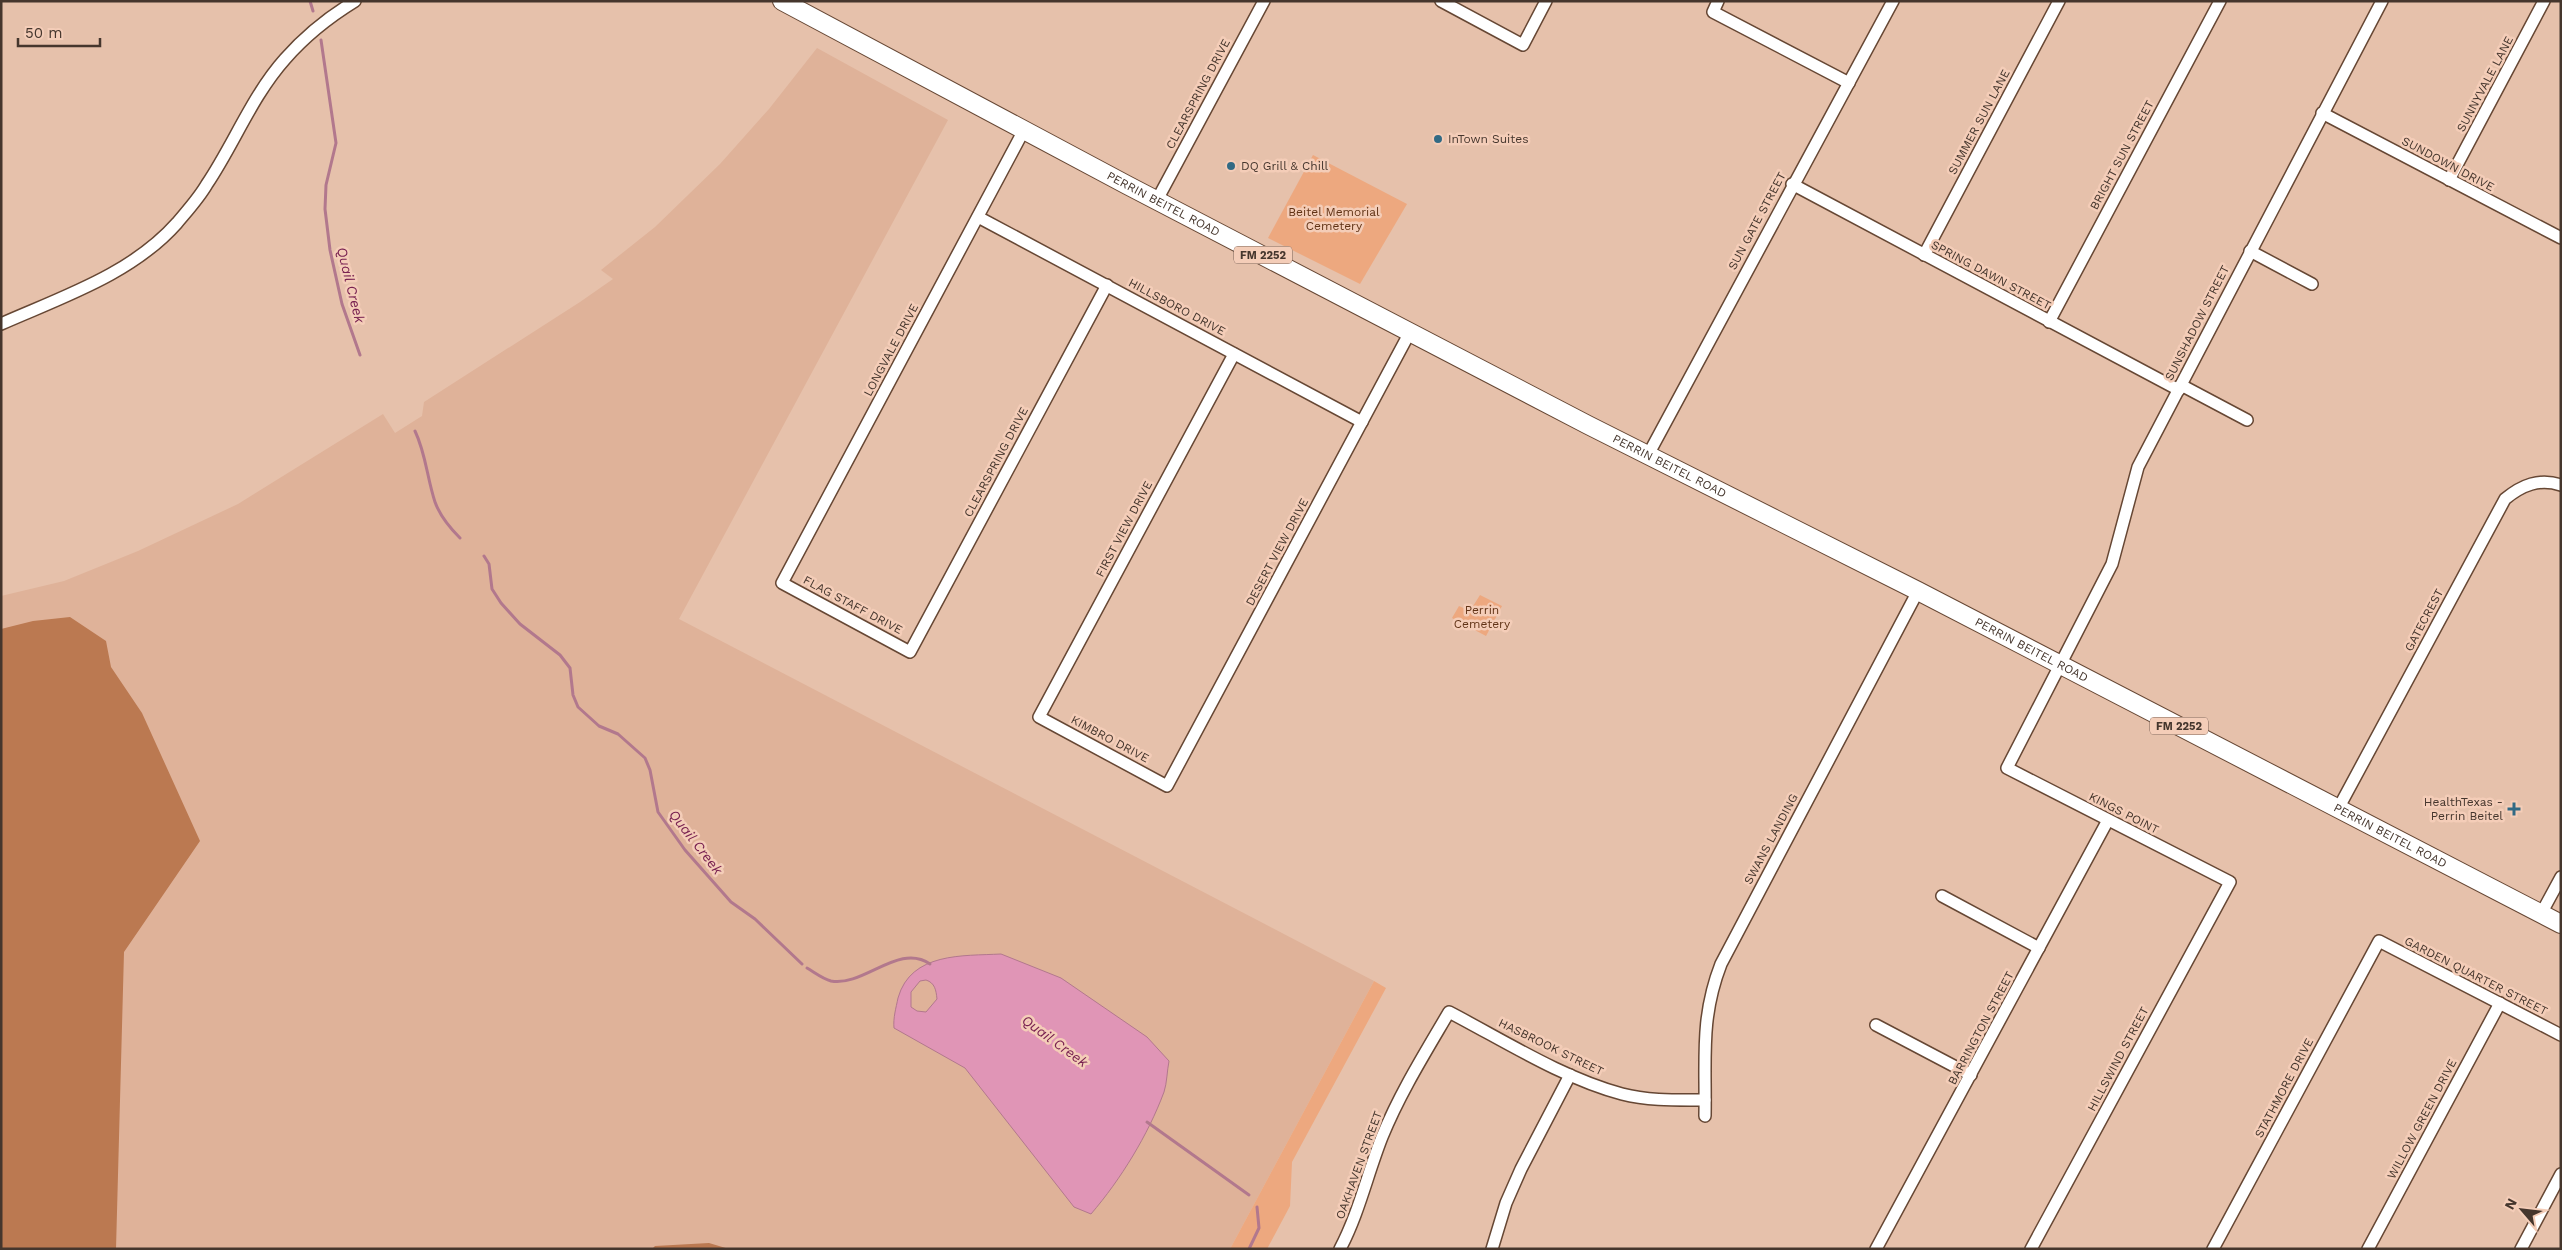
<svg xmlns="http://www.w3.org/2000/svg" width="2562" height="1250" font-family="'Work Sans',sans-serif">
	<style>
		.built { fill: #dfb299 }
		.green { fill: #eda87f }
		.forest { fill: #bb7951 }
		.water { fill: #e095b6; stroke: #b2788d; fill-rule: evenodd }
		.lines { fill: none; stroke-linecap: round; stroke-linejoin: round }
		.stream { stroke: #b2788d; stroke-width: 3 }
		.minor-casing { stroke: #664734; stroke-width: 14 }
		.primary-casing { stroke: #664734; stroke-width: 20 }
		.minor { stroke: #fff; stroke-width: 11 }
		.primary { stroke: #fff; stroke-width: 18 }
		.poi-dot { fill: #326a84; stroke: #f4cdb8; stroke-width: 2 }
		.labels { text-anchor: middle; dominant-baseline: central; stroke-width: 5; stroke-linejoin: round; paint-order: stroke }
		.shield { fill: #f4cdb8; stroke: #7a6357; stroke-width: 1 }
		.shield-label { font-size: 11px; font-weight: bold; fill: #45362d }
		.street-label { font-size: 12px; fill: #45362d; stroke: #f4cdb8 }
		.poi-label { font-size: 12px; fill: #45362d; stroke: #f4cdb8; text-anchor: start }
		.park-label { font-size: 12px; fill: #613316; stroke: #f4cdb8 }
		.water-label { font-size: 14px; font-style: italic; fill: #792251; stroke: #f4cdb8 }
	</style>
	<rect width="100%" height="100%" fill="#e6c1ab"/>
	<polygon class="built" points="817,48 948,120 679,619 1374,981 1230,1249 1,1249 1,596 64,581 138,551 238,504 383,414 395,433 422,416 424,402 580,302 613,279 601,270 655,227 720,164 769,109"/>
	<g class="green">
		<polygon points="1313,155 1407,204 1360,284 1268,238"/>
		<polygon points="1480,595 1502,606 1486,636 1452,618 1459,606 1470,611"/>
		<polygon points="1374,981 1386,988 1292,1162 1290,1206 1267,1249 1230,1249"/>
	</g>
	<g class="forest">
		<polygon points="70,617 106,641 111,667 142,713 200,841 124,952 116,1249 1,1249 1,629 33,621"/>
		<polygon points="709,1243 729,1249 652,1249 655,1246"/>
	</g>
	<path class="water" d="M1001,954L1061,978L1147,1037L1169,1061C1167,1071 1167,1083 1164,1092C1148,1135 1121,1179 1091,1214L1074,1207L965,1068L894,1028C893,1018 896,1008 898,998C911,952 963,956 1001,954ZM926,980C935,983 936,990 937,999L926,1012L917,1011L911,1007V992L920,981Z"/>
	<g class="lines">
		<g class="stream">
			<polyline points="310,1 313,11"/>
			<polyline points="321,40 336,143 326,185 325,209 330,250 342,304 360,355"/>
			<path d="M415,431C426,454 427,478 435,502C440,516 450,528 460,538"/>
			<polyline points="484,556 489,564 492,589 501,603 520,624 560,655 570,668 573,695 578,707 599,726 618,734 645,758 650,770 658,812 685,850 731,902 755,919 802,964"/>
			<path d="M807,968C814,972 823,979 831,981C864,987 899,942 930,964"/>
			<polyline points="1147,1122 1249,1195"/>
			<polyline points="1249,1249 1259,1228 1257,1207"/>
		</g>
		<defs>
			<g id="minor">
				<polyline points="1441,1 1523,45 1546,1"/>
				<polyline points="1718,1 1713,12 1849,83"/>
				<polyline points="2322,113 2561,238"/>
				<polyline points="1024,130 782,583 910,652 1107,285"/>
				<polyline points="2449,180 2544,1"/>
				<polyline points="1792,184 2179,390"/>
				<polyline points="1157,200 1264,1"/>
				<polyline points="978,217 1362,422"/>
				<polyline points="2250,251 2312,284"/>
				<polyline points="1924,255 2059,1"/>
				<polyline points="2049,322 2220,1"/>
				<path d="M1,324C62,297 132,274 177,223C187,211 199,198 207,184C234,144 252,96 285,59C305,36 329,17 355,1"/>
				<polyline points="1234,354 1039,717 1167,786 1410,332"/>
				<polyline points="2181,385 2247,420"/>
				<polyline points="1648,455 1893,1"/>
				<path d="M2338,809L2505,499C2522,485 2539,478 2561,485"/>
				<polyline points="1942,896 2039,948"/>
				<polyline points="2541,914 2561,877"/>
				<polyline points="1876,1025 1971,1075"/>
				<path d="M1705,1116C1706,1059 1700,1018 1721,964L1918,591"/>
				<path d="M1340,1249C1359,1213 1367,1175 1382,1137C1400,1093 1425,1053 1449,1012C1503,1040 1562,1078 1622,1094C1649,1101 1677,1100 1705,1100"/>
				<polyline points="1492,1249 1506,1203 1521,1169 1570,1075"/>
				<polyline points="1876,1249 2108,820"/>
				<polyline points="2031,1249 2230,882 2007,768 2112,564 2138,467 2382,1"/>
				<polyline points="2213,1249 2379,941 2561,1035"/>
				<polyline points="2368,1249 2500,1003"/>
				<polyline points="2521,1249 2561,1174"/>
			</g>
			<g id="primary">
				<path id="s1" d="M782,1L1127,185L1588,425L1918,591L2561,924"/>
			</g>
		</defs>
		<use href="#minor" class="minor-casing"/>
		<use href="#primary" class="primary-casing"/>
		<use href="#minor" class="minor"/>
		<use href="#primary" class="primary"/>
	</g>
	<g class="poi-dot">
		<circle cx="1438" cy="139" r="5"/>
		<circle cx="1231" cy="166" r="5"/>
		<path d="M2511.5 801.5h5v5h5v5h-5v5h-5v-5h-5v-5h5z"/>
	</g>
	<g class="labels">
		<g class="shield">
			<rect x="1234" y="246.5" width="58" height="17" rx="4"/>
			<rect x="2150" y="717.5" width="58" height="17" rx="4"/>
		</g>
		<g class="shield-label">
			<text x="1263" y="255">FM 2252</text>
			<text x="2179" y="726">FM 2252</text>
		</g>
		<g class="street-label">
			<text transform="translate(2485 84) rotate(-62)">SUNNYVALE LANE</text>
			<text transform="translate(1198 94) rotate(-62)">CLEARSPRING DRIVE</text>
			<text transform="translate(1979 122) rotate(-62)">SUMMER SUN LANE</text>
			<text transform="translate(2122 155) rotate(-62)">BRIGHT SUN STREET</text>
			<text transform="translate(2448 164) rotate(28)">SUNDOWN DRIVE</text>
			<text stroke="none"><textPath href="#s1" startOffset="432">PERRIN BEITEL ROAD</textPath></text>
			<text transform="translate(1757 221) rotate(-62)">SUN GATE STREET</text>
			<text transform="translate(1991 275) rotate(28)">SPRING DAWN STREET</text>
			<text transform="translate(1177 307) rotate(28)">HILLSBORO DRIVE</text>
			<text transform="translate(2197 323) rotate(-63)">SUNSHADOW STREET</text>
			<text transform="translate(891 350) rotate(-62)">LONGVALE DRIVE</text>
			<text transform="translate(996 462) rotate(-62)">CLEARSPRING DRIVE</text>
			<text stroke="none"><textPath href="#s1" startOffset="1002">PERRIN BEITEL ROAD</textPath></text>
			<text transform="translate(1124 529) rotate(-62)">FIRST VIEW DRIVE</text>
			<text transform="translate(1277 552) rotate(-62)">DESERT VIEW DRIVE</text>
			<text transform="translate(853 605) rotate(28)">FLAG STAFF DRIVE</text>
			<text transform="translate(2424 620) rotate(-62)">GATECREST</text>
			<text stroke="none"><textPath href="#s1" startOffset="1408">PERRIN BEITEL ROAD</textPath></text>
			<text transform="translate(1110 739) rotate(28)">KIMBRO DRIVE</text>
			<text transform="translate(2124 813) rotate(27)">KINGS POINT</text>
			<text stroke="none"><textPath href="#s1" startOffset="1812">PERRIN BEITEL ROAD</textPath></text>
			<text transform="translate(1771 839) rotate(-62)">SWANS LANDING</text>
			<text transform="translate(2476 976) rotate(27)">GARDEN QUARTER STREET</text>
			<text transform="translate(1981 1028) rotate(-62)">BARRINGTON STREET</text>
			<text transform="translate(1551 1047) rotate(26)">HASBROOK STREET</text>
			<text transform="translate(2118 1059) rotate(-62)">HILLSWIND STREET</text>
			<text transform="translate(2284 1088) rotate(-62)">STATHMORE DRIVE</text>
			<text transform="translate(2422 1119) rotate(-62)">WILLOW GREEN DRIVE</text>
			<text transform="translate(1359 1165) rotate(-70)">OAKHAVEN STREET</text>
		</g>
		<g class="poi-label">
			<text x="1448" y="139">InTown Suites</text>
			<text x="1241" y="166">DQ Grill &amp; Chill</text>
			<text x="2503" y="802" text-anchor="end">HealthTexas -<tspan x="2503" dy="14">Perrin Beitel</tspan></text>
		</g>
		<g class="park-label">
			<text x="1334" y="212">Beitel Memorial<tspan x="1334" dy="14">Cemetery</tspan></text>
			<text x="1482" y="610">Perrin<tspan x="1482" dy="14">Cemetery</tspan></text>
		</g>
		<g class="water-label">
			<text transform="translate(351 285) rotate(76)">Quail Creek</text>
			<text transform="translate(696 842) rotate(52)">Quail Creek</text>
			<text transform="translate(1055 1041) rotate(36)">Quail Creek</text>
		</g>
	</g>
	<rect width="2562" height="1250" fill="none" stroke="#45362d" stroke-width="5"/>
	<g transform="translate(2522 1210) rotate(298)" stroke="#f4cdb8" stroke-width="4" paint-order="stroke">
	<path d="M0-4L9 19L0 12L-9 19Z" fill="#45362d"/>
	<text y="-8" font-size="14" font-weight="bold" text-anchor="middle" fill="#45362d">N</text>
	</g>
	<path d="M18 38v8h82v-8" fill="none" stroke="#45362d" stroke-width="2.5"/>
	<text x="25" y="38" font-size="15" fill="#45362d" stroke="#f4cdb8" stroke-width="4" paint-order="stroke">50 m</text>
</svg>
